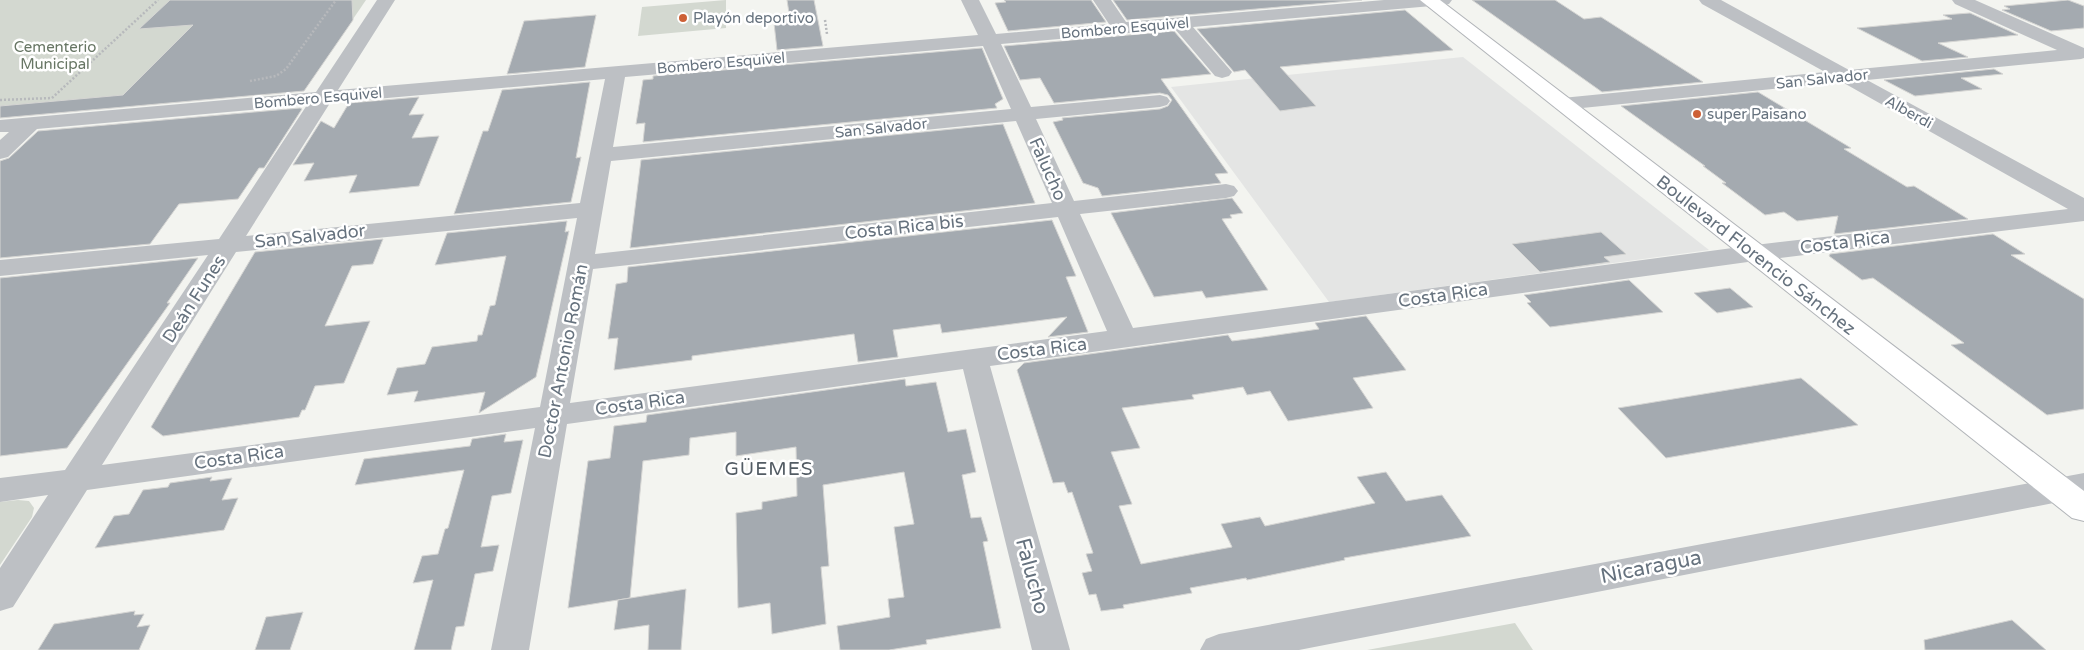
<svg xmlns="http://www.w3.org/2000/svg" width="2084" height="650" font-family="'Varela Round',sans-serif">
	<style>
		.built { fill: #e4e5e4 }
		.green { fill: #d3d8d0 }
		.building { fill: #a4aab0; stroke: #d5d5d3 }
		.lines { fill: none; stroke-linecap: round; stroke-linejoin: round }
		.major-casing { stroke: #b1b4b8; stroke-width: 2 }
		.path { stroke: #b7b9bc; stroke-width: 2.5; stroke-dasharray: 2 2; stroke-linecap: butt }
		.minor { fill: #bdc0c4; fill-rule: evenodd }
		.major { fill: #fff; fill-rule: evenodd }
		.poi-dot { fill: #cd6036; stroke: #fff; stroke-width: 2 }
		.labels { text-anchor: middle; dominant-baseline: central; stroke-width: 5; stroke-linejoin: round; paint-order: stroke }
		.far-poi-label { font-size: 15px; fill: #66727e; stroke: #fff; text-anchor: start }
		.far-street-label { font-size: 15px; fill: #66727e; stroke: #fff }
		.far-park-label { font-size: 15px; fill: #677664; stroke: #fff }
		.street-label { font-size: 18px; fill: #66727e; stroke: #fff }
		.neighbourhood-label { font-size: 19px; letter-spacing: 1px; fill: #535c64; stroke: #fff }
		.near-street-label { font-size: 21px; fill: #66727e; stroke: #fff }
	</style>
	<rect width="100%" height="100%" fill="#f3f4f0"/>
	<polygon class="built" points="1463,57 1709,250 1329,302 1171,87"/>
	<g class="green">
		<polygon points="0,0 366,0 308,85 0,115"/>
		<polygon points="726,0 726,28 638,36 642,7"/>
		<polygon points="18,500 29,501 34,508 32,517 0,565 0,502"/>
		<polygon points="1515,623 1533,650 1367,650"/>
	</g>
	<g class="building">
		<polygon points="170,0 352,0 353,20 304,91 0,118 0,106 123,95 193,25 139,29"/>
		<polygon points="787,0 814,0 823,46 777,50 773,14 789,13"/>
		<polygon points="1004,0 1091,0 1106,22 1008,31 995,3 1006,2"/>
		<polygon points="1113,0 1362,0 1127,20"/>
		<polygon points="1472,0 1555,0 1584,19 1601,17 1703,82 1602,92"/>
		<polygon points="2068,0 2084,6 2084,28 2051,31 2002,10 2010,9 2004,6"/>
		<polygon points="1405,10 1453,50 1280,67 1316,106 1280,111 1245,70 1234,72 1197,29"/>
		<polygon points="1970,13 2018,35 1938,43 1968,57 1922,61 1857,28 1952,19 1943,15"/>
		<polygon points="596,15 585,67 507,74 524,21"/>
		<polygon points="1174,31 1211,74 1161,79 1228,173 1215,174 1221,183 1102,196 1098,188 1083,183 1053,122 1063,120 1062,118 1160,109 1168,106 1172,100 1168,95 1160,93 1054,103 1040,78 1020,80 1004,46"/>
		<polygon points="982,48 1003,99 995,104 997,108 643,142 645,123 636,124 643,80 653,79 653,76"/>
		<polygon points="1994,69 2003,74 1961,78 1982,89 1915,96 1884,80"/>
		<polygon points="590,82 576,158 581,157 571,202 454,214 483,131 488,131 502,90"/>
		<polygon points="1758,92 1851,148 1844,149 1907,187 1914,186 1968,219 1834,234 1838,216 1797,221 1784,212 1765,215 1722,183 1726,183 1703,166 1705,166 1621,106"/>
		<polygon points="419,97 409,115 424,114 412,138 439,136 419,186 349,193 357,175 304,181 314,163 293,165 321,121 334,128 349,103"/>
		<polygon points="300,108 302,109 264,168 259,168 238,199 179,204 150,244 0,258 0,161 9,158 38,131"/>
		<polygon points="1003,124 1035,203 630,248 641,160"/>
		<polygon points="1232,198 1243,213 1230,215 1232,218 1222,219 1268,290 1206,298 1202,291 1154,297 1111,213"/>
		<polygon points="1052,220 1076,276 1066,277 1088,332 1048,337 1067,317 942,333 940,324 893,330 898,357 858,362 854,334 692,356 692,360 614,370 618,338 608,339 616,284 627,282 628,267"/>
		<polygon points="567,221 565,232 569,231 536,377 479,413 485,392 414,402 418,391 387,395 397,368 425,364 432,347 477,341 478,335 482,335 490,306 495,305 506,256 435,265 447,233"/>
		<polygon points="1601,232 1626,254 1604,257 1610,262 1540,272 1512,244"/>
		<polygon points="1993,234 2025,254 2011,255 2084,299 2084,409 2047,415 1951,345 1964,343 1873,278 1862,280 1829,256 1830,254"/>
		<polygon points="383,239 373,264 352,266 325,326 370,321 344,383 315,386 305,410 302,410 299,417 163,436 151,427 255,252"/>
		<polygon points="198,258 167,303 170,303 67,448 0,456 0,278"/>
		<polygon points="1629,280 1663,312 1550,327 1527,303 1531,302 1524,295"/>
		<polygon points="1730,288 1753,307 1717,313 1694,293"/>
		<polygon points="1366,316 1406,370 1353,378 1373,408 1288,421 1270,391 1247,395 1243,387 1192,395 1194,399 1122,408 1140,448 1111,452 1132,504 1119,506 1141,564 1232,547 1221,524 1260,517 1265,526 1375,503 1357,477 1386,472 1406,501 1442,495 1471,536 1344,558 1345,560 1247,580 1246,578 1190,588 1192,593 1123,605 1124,608 1101,611 1096,594 1089,595 1082,573 1092,571 1086,554 1093,553 1072,492 1068,493 1064,482 1053,483 1017,370 1024,363 1228,335 1232,341 1256,338 1319,329 1315,323"/>
		<polygon points="1801,378 1858,425 1666,458 1618,408"/>
		<polygon points="905,379 906,386 936,382 948,432 966,429 976,472 962,475 971,518 981,517 988,541 983,542 1001,628 926,640 927,644 889,650 840,650 837,626 890,617 888,599 904,597 894,527 914,524 904,472 823,485 829,566 821,567 826,624 772,634 770,603 738,608 736,513 762,509 762,502 797,496 796,447 736,456 736,432 690,438 689,455 643,461 630,598 568,608 588,461 610,458 614,426 646,422 647,415"/>
		<polygon points="506,434 504,442 523,440 511,493 492,496 481,547 499,545 493,571 475,574 464,626 456,627 451,650 414,650 433,580 413,583 422,556 438,554 445,529 448,528 464,470 355,485 364,459 470,446 472,439"/>
		<polygon points="212,477 210,481 232,478 222,500 238,498 224,530 95,548 114,516 129,514 143,490 168,487 170,483"/>
		<polygon points="686,589 681,650 648,650 649,625 614,630 618,600"/>
		<polygon points="135,611 134,615 144,614 137,627 150,625 139,650 38,650 54,624"/>
		<polygon points="303,612 290,650 255,650 266,617"/>
		<polygon points="2012,620 2046,650 1925,650 1924,640"/>
	</g>
	<g class="lines">
		<defs>
			<polygon id="major" points="1420,0 1440,0 2084,491 2084,521 2072,518"/>
		</defs>
		<use href="#major" class="major-casing"/>
		<g class="path">
			<polyline points="825,20 827,34"/>
			<polyline points="250,81 276,76 286,69 336,0"/>
			<polyline points="52,98 158,0"/>
			<polyline points="0,100 52,98"/>
		</g>
		<g class="minor">
			<path d="M377,0H395L338,90L978,35L961,0H979L996,34L1109,24L1093,0H1111L1126,22L1384,0H1452L1449,4L1443,5L1193,27L1232,72L1229,76L1222,78L1215,76L1175,29L1001,44L1031,107L1160,95L1167,97L1170,101L1167,105L1160,107L1036,119L1074,201L1226,184L1234,186L1238,191L1234,196L1226,198L1080,214L1133,328L1755,245L2068,209L1842,82L1562,110L1555,108L1552,104L1555,100L1562,98L1825,72L1702,4L1699,0H1721L1849,70L2057,50L1955,4L1952,0H1975L2084,48V58L2081,59L1867,80L2084,198V221L1755,261L990,366L1070,650H1032L963,369L567,424L529,650H491L535,428L87,490L13,607L0,611V568L48,495L0,502V478L65,470L208,255L0,276V260L219,239L307,105L37,129L8,157L0,159V140L9,132H0V120L316,92ZM983,46L1011,109L613,147L625,77ZM605,79L580,203L246,236L330,103ZM1016,121L1052,203L595,254L611,161ZM1058,217L1107,331L570,403L593,269ZM577,218L540,407L102,465L236,252Z"/>
			<polygon points="2084,473 2084,497 1299,650 1200,650 1206,639 1219,634"/>
		</g>
		<use href="#major" class="major"/>
	</g>
	<g class="poi-dot">
		<circle cx="683" cy="18" r="5"/>
		<circle cx="1697" cy="114" r="5"/>
	</g>
	<g class="labels">
		<g class="far-poi-label">
			<text x="693" y="18">Playón deportivo</text>
			<text x="1707" y="114">super Paisano</text>
		</g>
		<g class="far-street-label">
			<text transform="translate(1125 28) rotate(-5)">Bombero Esquivel</text>
			<text transform="translate(721 63) rotate(-5)">Bombero Esquivel</text>
			<text transform="translate(1822 79) rotate(-6)">San Salvador</text>
			<text transform="translate(318 98) rotate(-5)">Bombero Esquivel</text>
			<text transform="translate(1909 112) rotate(29)">Alberdi</text>
			<text transform="translate(881 128) rotate(-6)">San Salvador</text>
		</g>
		<g class="far-park-label">
			<text x="55" y="47">Cementerio<tspan x="55" dy="17">Municipal</tspan></text>
		</g>
		<g class="street-label">
			<text transform="translate(1048 169) rotate(66)">Falucho</text>
			<text transform="translate(904 227) rotate(-6)">Costa Rica bis</text>
			<text transform="translate(310 236) rotate(-6)">San Salvador</text>
			<text transform="translate(1845 242) rotate(-7)">Costa Rica</text>
			<text transform="translate(1756 255) rotate(38)">Boulevard Florencio Sánchez</text>
			<text transform="translate(1443 295) rotate(-8)">Costa Rica</text>
			<text transform="translate(194 299) rotate(-57)">Deán Funes</text>
			<text transform="translate(1042 349) rotate(-7)">Costa Rica</text>
			<text transform="translate(563 361) rotate(-79)">Doctor Antonio Román</text>
			<text transform="translate(640 403) rotate(-8)">Costa Rica</text>
			<text transform="translate(239 457) rotate(-8)">Costa Rica</text>
		</g>
		<g class="neighbourhood-label">
			<text x="769" y="469">GÜEMES</text>
		</g>
		<g class="near-street-label">
			<text transform="translate(1651 567) rotate(-11)">Nicaragua</text>
			<text transform="translate(1032 576) rotate(75)">Falucho</text>
		</g>
	</g>
</svg>
